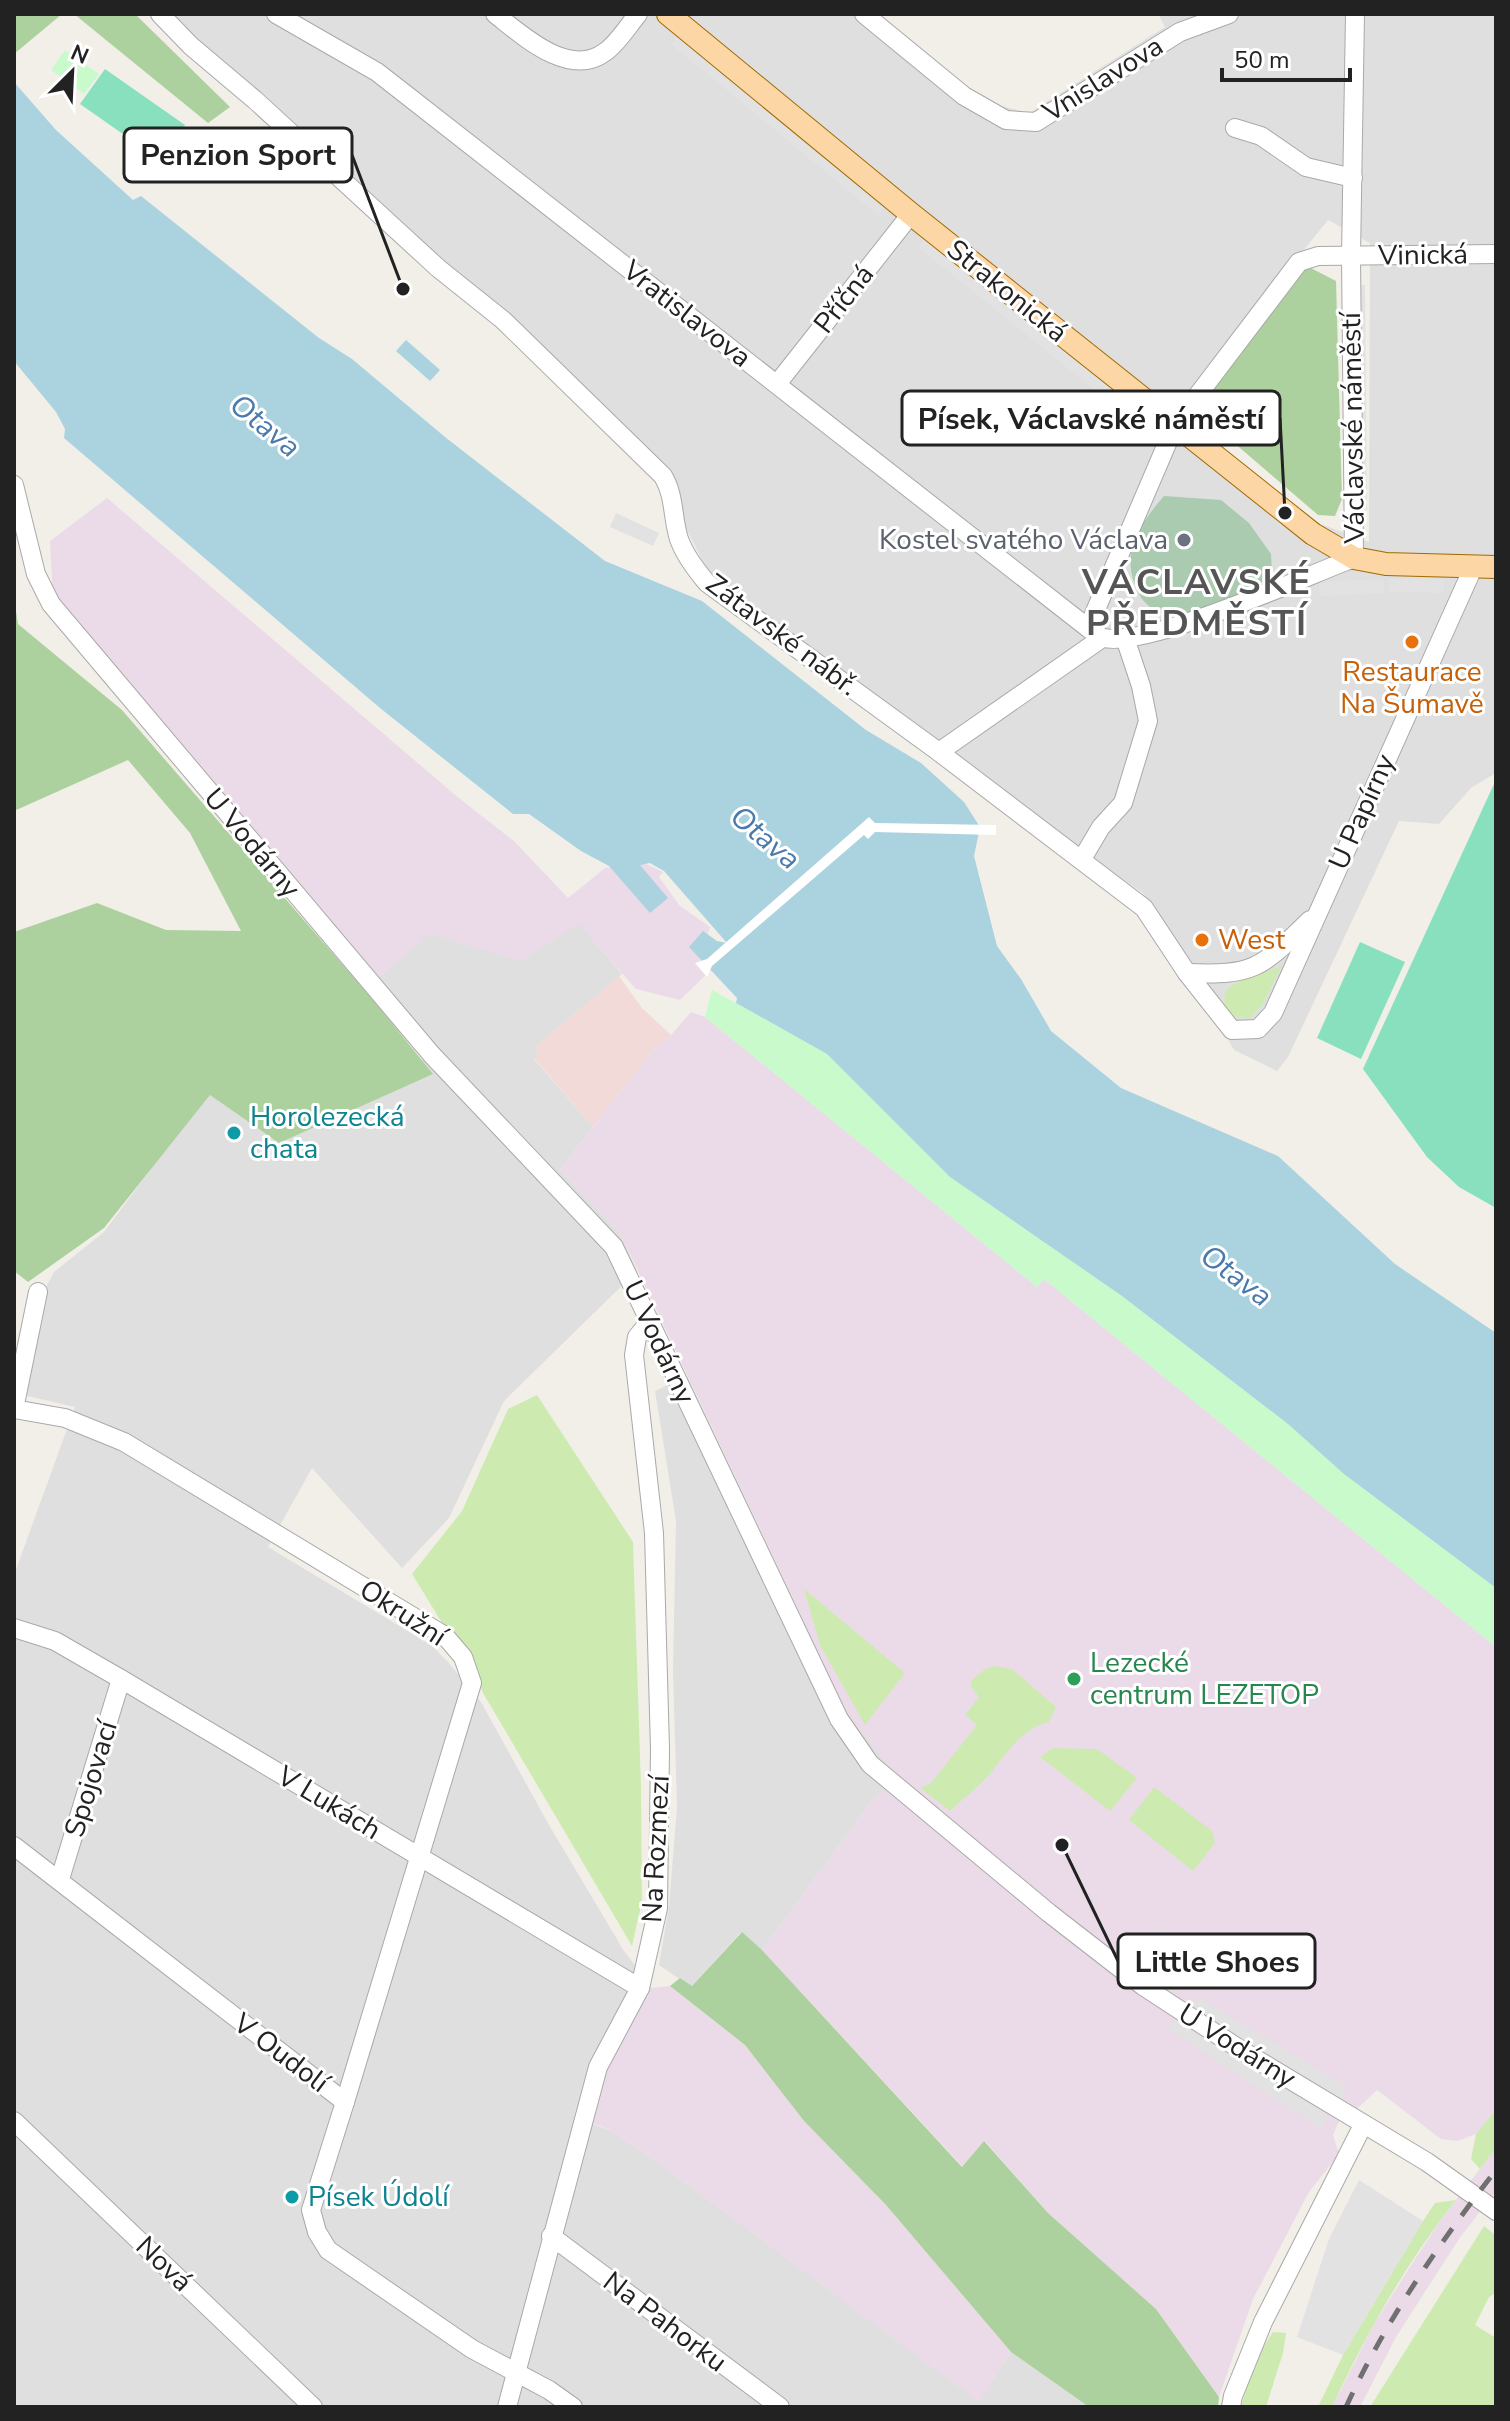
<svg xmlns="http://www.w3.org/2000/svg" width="1510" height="2421" font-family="'Nunito Sans',sans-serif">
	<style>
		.residential { fill: #e0dfdf; fill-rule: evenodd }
		.commercial { fill: #f2dad9 }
		.industrial { fill: #ebdbe8 }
		.grass { fill: #cdebb0 }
		.forest { fill: #add19e }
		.cemetery { fill: #aacbaf }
		.park { fill: #c8facc }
		.pitch { fill: #88e0be }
		.parking { fill: #e2e2e2 }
		.water { fill: #aad3df }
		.pier { fill: #fff }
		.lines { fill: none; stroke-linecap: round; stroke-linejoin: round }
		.minor-casing { stroke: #a9a9a9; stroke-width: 20 }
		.major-casing { stroke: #a06b00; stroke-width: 24 }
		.minor { stroke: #fff; stroke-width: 18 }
		.major { stroke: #fcd6a4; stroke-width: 22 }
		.rail { stroke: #707070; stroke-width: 5; stroke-dasharray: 16 16; stroke-linecap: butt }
		.worship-dot { fill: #6b7280; stroke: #fff; stroke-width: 3 }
		.food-dot { fill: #e8710a; stroke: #fff; stroke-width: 3 }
		.culture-dot { fill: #0f9aa8; stroke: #fff; stroke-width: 3 }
		.leisure-dot { fill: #2e9e5b; stroke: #fff; stroke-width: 3 }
		.labels { text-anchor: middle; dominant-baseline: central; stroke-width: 6; stroke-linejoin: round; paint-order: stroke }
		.street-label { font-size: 28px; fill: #222; stroke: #fff }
		.worship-label { font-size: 28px; fill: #5b616d; stroke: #fff; text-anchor: end }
		.food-label { font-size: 28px; fill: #c56008; stroke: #fff }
		.culture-label { font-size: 28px; fill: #0d838f; stroke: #fff; text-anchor: start }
		.leisure-label { font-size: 28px; fill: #27864d; stroke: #fff; text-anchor: start }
		.water-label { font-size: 30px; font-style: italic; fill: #4a7aab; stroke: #fff }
		.district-label { font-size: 36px; font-weight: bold; letter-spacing: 2px; fill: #555; stroke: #fff }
		.leader { fill: none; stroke: #222; stroke-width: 3 }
		.callout-dot { fill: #222; stroke: #fff; stroke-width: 3 }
		.callout { fill: #fff; stroke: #222; stroke-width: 3 }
		.callout-label { font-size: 30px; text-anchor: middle; font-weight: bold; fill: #222 }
	</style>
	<rect width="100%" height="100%" fill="#f2efe9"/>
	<g class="residential">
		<path d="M168,14H877L966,86L1001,106L1029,113L1165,27L1158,14H1496V773L1471,788L1439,824L1399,821L1288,1057L1277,1071L1234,1050L1143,893L1047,827L722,586L708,572L680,516L676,482L665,468ZM1328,220L1370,243L1369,542L1310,520L1211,446L1176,408Z"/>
		<polygon points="579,923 622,974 535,1047 539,1052 534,1059 593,1127 560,1170 620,1233 637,1271 504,1401 449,1518 402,1568 312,1468 268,1547 431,1645 448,1662 481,1702 549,1825 624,1951 652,1988 574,2116 611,2131 652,2158 979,2401 1011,2352 1089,2407 14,2407 14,1575 75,1407 23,1395 39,1300 54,1272 104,1232 208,1092 349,1109 438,1049 375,980 421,941 431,934 439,935 520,961"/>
		<polygon points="687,1376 847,1713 898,1777 872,1801 762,1950 741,1932 691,1987 659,1965 669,1906 677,1808 673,1671 676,1521 655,1391"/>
	</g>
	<polygon class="commercial" points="619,976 642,1008 671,1035 652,1051 593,1127 534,1058 539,1052 535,1047"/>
	<g class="industrial">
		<polygon points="107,498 460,799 514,841 568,898 605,868 644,863 663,872 659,877 680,906 710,927 704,947 696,954 711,970 680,1000 636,989 579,924 520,961 431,934 375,980 53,598 50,541"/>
		<polygon points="691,1012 705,1017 1037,1287 1044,1279 1496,1647 1496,2109 1476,2134 1458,2141 1441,2139 1377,2090 1356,2110 1347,2104 1333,2135 1339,2154 1309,2192 1253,2299 1219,2397 1156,2309 1048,2213 985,2141 963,2167 762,1950 872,1801 897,1776 847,1713 620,1233 560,1170 652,1051 671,1035"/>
		<polygon points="670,1986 745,2045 804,2121 886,2205 1011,2352 979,2402 652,2158 608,2129 573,2115 590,2066 652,1988"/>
		<polygon points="1496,2148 1496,2191 1461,2236 1428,2287 1396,2337 1360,2407 1332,2407 1374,2324 1406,2273 1440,2221"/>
	</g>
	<g class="grass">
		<path d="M1282,965L1263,1004L1250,1018L1236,1017L1224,1006C1225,1001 1224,997 1225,993C1231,979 1269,973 1282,965Z"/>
		<polygon points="537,1395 633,1542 641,1786 642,1901 632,1946 483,1693 469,1650 444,1626 412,1574 462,1511 508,1409"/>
		<polygon points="804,1589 905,1673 865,1725 820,1645"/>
		<path d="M995,1666L1012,1669L1056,1707L1049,1722C1020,1729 1006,1755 988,1776C977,1788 963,1799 950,1811L920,1788L931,1783L977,1725L965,1715L979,1697L971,1687L972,1680L985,1669Z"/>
		<polygon points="1053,1748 1097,1749 1137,1778 1110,1811 1040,1757"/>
		<polygon points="1154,1787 1212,1831 1215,1843 1193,1871 1129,1820"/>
		<polygon points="1496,2109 1496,2148 1480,2169 1471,2159 1476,2134"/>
		<path d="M1456,2200C1406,2263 1366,2334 1332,2407H1318L1343,2355L1423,2221L1435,2203Z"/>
		<polygon points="1484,2226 1496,2235 1496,2293 1489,2297 1475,2325 1496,2338 1496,2407 1370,2407"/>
		<polygon points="1273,2332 1286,2333 1283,2353 1266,2407 1241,2407 1254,2361"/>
	</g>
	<g class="forest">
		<polygon points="14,14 62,14 14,54"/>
		<polygon points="74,14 135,14 230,107 208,123"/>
		<polygon points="1305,265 1336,281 1342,499 1335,516 1318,515 1197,411"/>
		<polygon points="14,598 18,624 122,710 374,1001 433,1074 279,1143 210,1095 104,1228 28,1282 14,1271 14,932 97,903 166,930 241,931 190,833 128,760 14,811"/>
		<polygon points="742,1932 762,1950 962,2167 984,2141 1048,2213 1156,2309 1219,2397 1218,2407 1089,2407 1011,2352 886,2205 804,2121 745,2045 670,1986 680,1978 692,1986"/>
	</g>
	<path class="cemetery" d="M1164,496L1221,500L1249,523L1271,554L1272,573C1248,598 1217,610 1183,613C1178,613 1170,615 1164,614C1156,613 1144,603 1140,596C1118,556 1138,526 1164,496Z"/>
	<g class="park">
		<polygon points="65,50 99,74 84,94 51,70"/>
		<polygon points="712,990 827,1054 950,1177 1122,1296 1288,1424 1344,1474 1496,1588 1496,1647 1044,1279 1037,1287 705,1017"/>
	</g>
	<g class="pitch">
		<polygon points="105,69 185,125 160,160 80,104"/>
		<polygon points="1494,784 1496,784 1496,1208 1459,1187 1427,1157 1363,1069"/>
		<polygon points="1360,942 1405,962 1361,1059 1317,1038"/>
	</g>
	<g class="parking">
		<polygon points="678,36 885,206 878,215 671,44"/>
		<polygon points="925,238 1145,415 1137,424 918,247"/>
		<polygon points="1358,285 1365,285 1367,510 1360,510"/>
		<polygon points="616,513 659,533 653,546 610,527"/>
		<polygon points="1383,579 1384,593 1320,596 1319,582"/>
		<polygon points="1389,579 1444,579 1444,593 1389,592"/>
		<polygon points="1157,1927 1198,1961 1174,1994 1131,1961"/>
		<polygon points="1198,1997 1347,2087 1342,2099 1280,2064 1193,2007"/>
		<polygon points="1175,2019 1328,2116 1322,2129 1168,2029"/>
		<polygon points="1359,2180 1423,2221 1343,2355 1297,2337 1329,2239"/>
	</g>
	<g class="water">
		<polygon points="14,82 56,130 133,200 141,196 319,338 352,359 445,437 605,561 702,601 866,730 921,763 964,802 980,827 974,856 997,946 1021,979 1051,1031 1121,1088 1278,1156 1395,1264 1496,1333 1496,1588 1344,1474 1288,1424 1122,1296 950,1177 827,1054 736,1003 737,998 689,947 703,931 717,941 727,943 664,871 650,863 640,865 668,898 650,913 609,866 581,851 529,814 513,814 380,708 64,438 65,429 56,412 14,361"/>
		<polygon points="406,340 440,370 430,381 396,351"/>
	</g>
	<polygon class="pier" points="869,817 875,823 996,825 996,835 875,832 868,839 864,835 712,966 707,977 695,963 707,959"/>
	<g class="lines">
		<defs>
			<g id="minor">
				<path d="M160,14L191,46L255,100L438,268L503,320L663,476C675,496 672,517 679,539C685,556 696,570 707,583L939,752L1144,908L1187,973L1232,1030L1258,1029L1273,1013L1473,568"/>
				<path d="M276,14L377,72L1088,628C1093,631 1098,636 1104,638C1148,648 1306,576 1354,558L1351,256L1355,14"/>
				<path d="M495,14C522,35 569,79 605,52C618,43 628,26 638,14"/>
				<polyline points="864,14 964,96 1006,120 1036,122 1180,32 1229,14"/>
				<polyline points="1235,128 1261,136 1306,167 1353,178"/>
				<polyline points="777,384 911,214"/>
				<polyline points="14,485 36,574 51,604 432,1055 614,1247 839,1719 870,1764 1049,1913 1143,1986 1241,2050 1427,2162 1496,2211"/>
				<polyline points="1088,628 1175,425 1299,262 1318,256 1496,254"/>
				<polyline points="939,752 1102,638"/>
				<polyline points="1082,859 1101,827 1123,803 1148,721 1141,686 1125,638"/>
				<path d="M1187,973C1256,976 1262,967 1310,920"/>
				<polyline points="38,1292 14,1409 65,1418 124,1442 445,1636 463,1657 472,1683 345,2102"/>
				<polyline points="14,1628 55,1641 121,1679 640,1988"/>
				<polyline points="14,1846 345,2102 311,2210 317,2232 328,2250 472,2349 549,2390 573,2407"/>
				<polyline points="60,1879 121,1679"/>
				<polyline points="14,2121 313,2407"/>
				<polyline points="551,2236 780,2407"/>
				<polyline points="507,2407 598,2067 640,1988 658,1908 660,1749 654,1533 634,1355 637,1337 650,1321"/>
				<polyline points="1231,2407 1233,2396 1263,2322 1363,2125"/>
			</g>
			<polyline id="major" points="668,14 911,214 1313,534 1354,558 1386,564 1496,567"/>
		</defs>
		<use href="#minor" class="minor-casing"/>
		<use href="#major" class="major-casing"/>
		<use href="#minor" class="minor"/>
		<use href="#major" class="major"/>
		<path class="rail" d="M1346,2407C1386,2320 1438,2245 1496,2170"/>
	</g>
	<circle class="worship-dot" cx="1184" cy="540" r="8"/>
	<g class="food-dot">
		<circle cx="1412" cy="642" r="8"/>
		<circle cx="1202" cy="940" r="8"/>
	</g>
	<g class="culture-dot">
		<circle cx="234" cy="1133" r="8"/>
		<circle cx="292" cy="2197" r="8"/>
	</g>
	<circle class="leisure-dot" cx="1074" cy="1679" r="8"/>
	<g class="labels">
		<g class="street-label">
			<text transform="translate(1103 79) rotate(-32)">Vnislavova</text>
			<text transform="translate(1423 255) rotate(-1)">Vinická</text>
			<text transform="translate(1007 291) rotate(39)">Strakonická</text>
			<text transform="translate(844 299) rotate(-52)">Příčná</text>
			<text transform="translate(687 314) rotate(38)">Vratislavova</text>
			<text transform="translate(1353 428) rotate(-91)">Václavské náměstí</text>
			<text transform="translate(782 635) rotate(37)">Zátavské nábř.</text>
			<text transform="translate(1362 812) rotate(-66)">U Papírny</text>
			<text transform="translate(252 843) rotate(50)">U Vodárny</text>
			<text transform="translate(659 1342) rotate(65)">U Vodárny</text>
			<text transform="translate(403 1613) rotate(33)">Okružní</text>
			<text transform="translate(91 1779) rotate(-73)">Spojovací</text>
			<text transform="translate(329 1803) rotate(31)">V Lukách</text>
			<text transform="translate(656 1849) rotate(-87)">Na Rozmezí</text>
			<text transform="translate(1237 2046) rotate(32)">U Vodárny</text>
			<text transform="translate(281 2053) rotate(37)">V Oudolí</text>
			<text transform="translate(164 2264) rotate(44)">Nová</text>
			<text transform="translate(665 2322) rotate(37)">Na Pahorku</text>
		</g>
		<g class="worship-label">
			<text x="1168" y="540">Kostel svatého Václava</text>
		</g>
		<g class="food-label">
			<text x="1412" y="672">Restaurace<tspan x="1412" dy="32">Na Šumavě</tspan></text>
			<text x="1218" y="940" text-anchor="start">West</text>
		</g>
		<g class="culture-label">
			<text x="250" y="1117">Horolezecká<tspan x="250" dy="32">chata</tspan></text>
			<text x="308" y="2197">Písek Údolí</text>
		</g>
		<g class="leisure-label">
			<text x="1090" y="1663">Lezecké<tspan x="1090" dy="32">centrum LEZETOP</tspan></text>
		</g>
		<g class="water-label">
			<text transform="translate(265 426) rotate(39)">Otava</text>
			<text transform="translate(765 838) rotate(40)">Otava</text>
			<text transform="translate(1236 1276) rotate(37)">Otava</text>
		</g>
		<g class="district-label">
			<text x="1197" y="582">VÁCLAVSKÉ<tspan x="1197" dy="41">PŘEDMĚSTÍ</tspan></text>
		</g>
	</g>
	<path class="leader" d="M403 289L352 155M1285 513L1280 418M1062 1845L1118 1961"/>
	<g class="callout-dot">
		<circle cx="403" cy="289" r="8"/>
		<circle cx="1285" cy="513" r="8"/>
		<circle cx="1062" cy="1845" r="8"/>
	</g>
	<g class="callout">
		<rect x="124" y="128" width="228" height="54" rx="8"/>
		<rect x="902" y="391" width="378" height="54" rx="8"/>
		<rect x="1118" y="1934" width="197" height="54" rx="8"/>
	</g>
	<g class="callout-label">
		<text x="238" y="165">Penzion Sport</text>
		<text x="1091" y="429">Písek, Václavské náměstí</text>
		<text x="1217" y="1972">Little Shoes</text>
	</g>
	<rect width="1510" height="2421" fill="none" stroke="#222222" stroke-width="32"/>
	<g transform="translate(72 72) rotate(24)" stroke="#ffffff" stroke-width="6" paint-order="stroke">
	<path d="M0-6L14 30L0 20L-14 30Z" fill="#222222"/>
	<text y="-12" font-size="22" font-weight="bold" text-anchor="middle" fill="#222222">N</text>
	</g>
	<path d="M1222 68v12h128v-12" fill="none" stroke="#222222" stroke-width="4"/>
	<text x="1234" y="68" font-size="24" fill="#222222" stroke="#ffffff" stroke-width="6" paint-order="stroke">50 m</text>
</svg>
